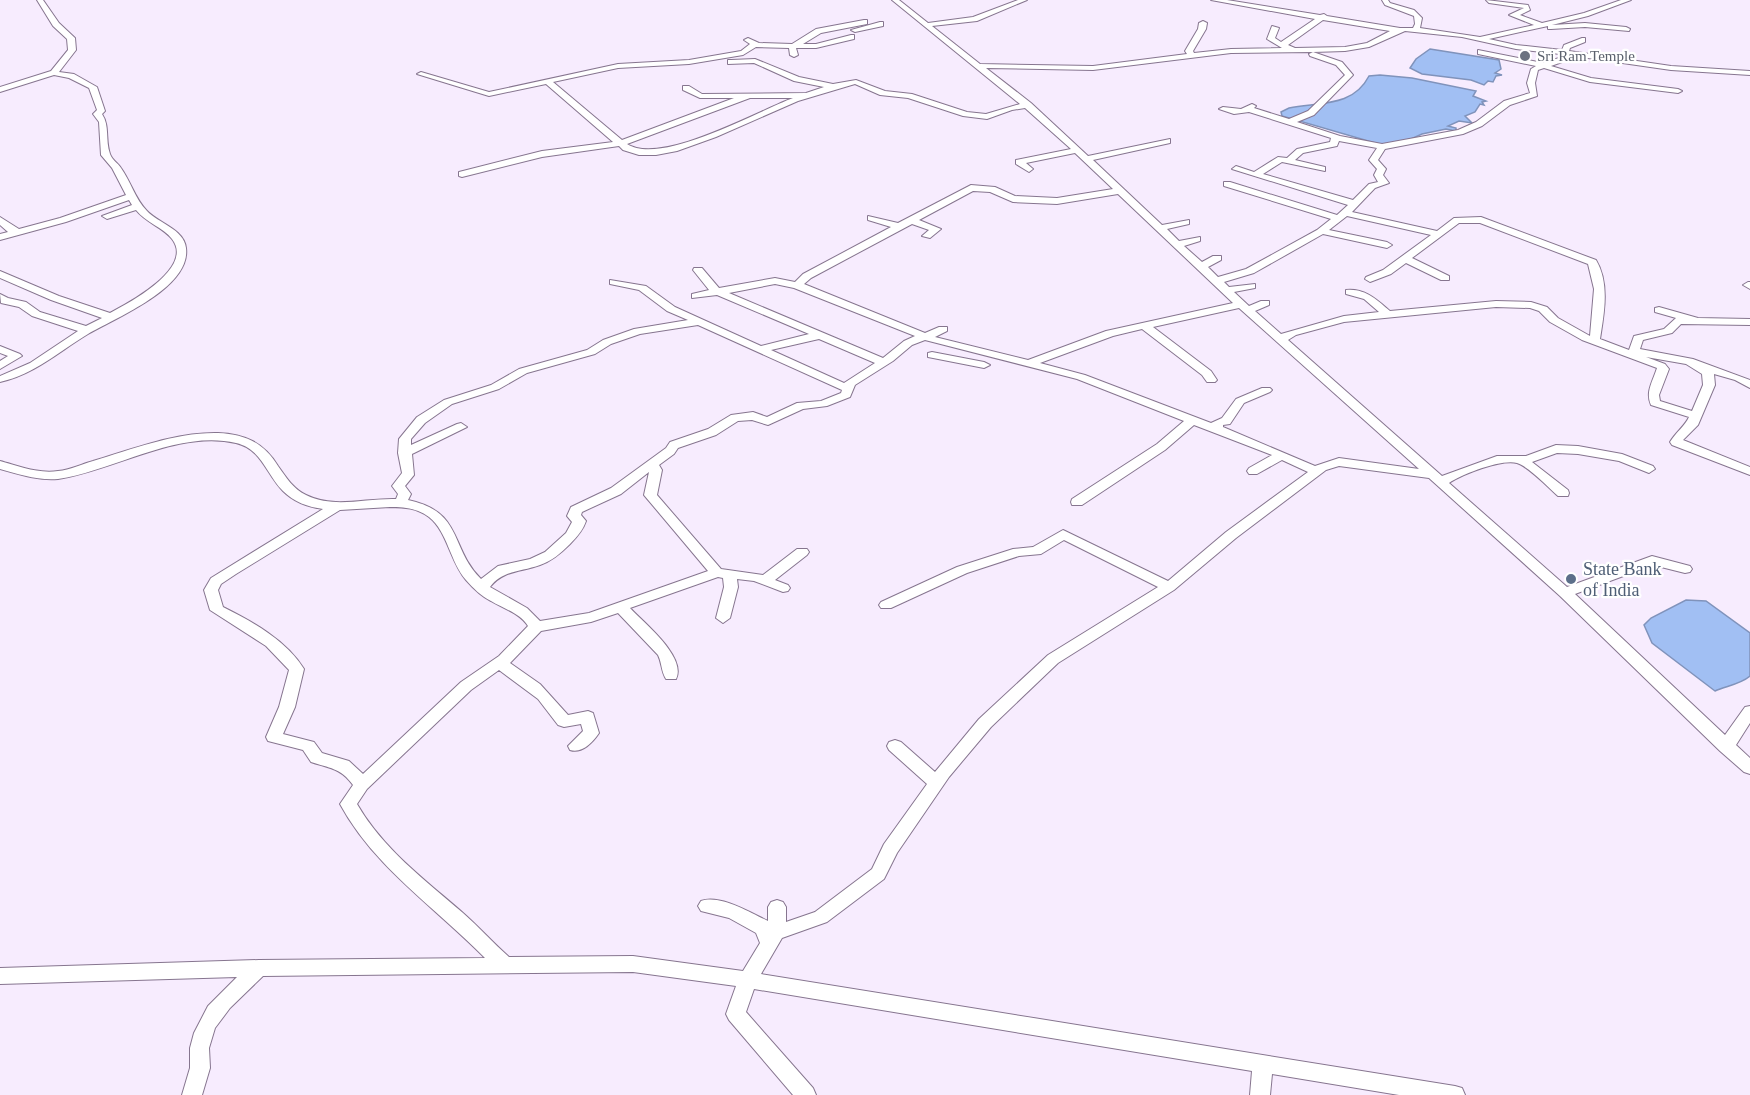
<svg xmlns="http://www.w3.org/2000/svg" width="1750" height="1095" font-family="Georgia,serif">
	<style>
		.water { fill: #a1bff3; stroke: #8093bb; stroke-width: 1.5 }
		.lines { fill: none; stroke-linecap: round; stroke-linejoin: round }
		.minor-casing { stroke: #86758f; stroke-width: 2 }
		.minor { fill: #fff; fill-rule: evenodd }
		.worship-dot { fill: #6b7280; stroke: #fff; stroke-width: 2 }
		.service-dot { fill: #5c6f8a; stroke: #fff; stroke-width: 2 }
		.labels { text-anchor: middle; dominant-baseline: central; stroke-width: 4.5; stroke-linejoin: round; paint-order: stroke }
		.far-worship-label { font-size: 15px; fill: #5b616d; stroke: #fff; text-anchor: start }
		.service-label { font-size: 18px; fill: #4e5e75; stroke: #fff; text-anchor: start }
	</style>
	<rect width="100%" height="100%" fill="#f7ecfe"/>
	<g class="water">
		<polygon points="1430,49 1499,60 1501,69 1495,73 1502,75 1496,76 1493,82 1488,81 1484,85 1471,80 1422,74 1410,68 1416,59"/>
		<path d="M1380,75L1412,78L1476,91L1473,96L1486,101L1482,102L1484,105L1480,104L1475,112L1465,116L1472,123L1459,121L1448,126L1456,128V131L1446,129L1422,134L1402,143L1382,145L1282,116L1281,112L1289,108C1321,102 1353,107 1369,76Z"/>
		<path d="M1686,600L1706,601L1750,633V676C1741,684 1726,686 1715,691L1652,643L1644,625L1651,618Z"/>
	</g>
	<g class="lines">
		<defs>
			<g id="minor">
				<path d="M37,0H43L59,23L75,38L76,50L59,72L74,74L97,87L105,111L102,114C110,126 105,140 110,154C112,160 118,163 121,168C131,182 135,199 147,211C158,223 184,229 186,248C191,288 115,318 88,334C58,352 35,374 0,382V376L30,363L78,331L32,316L19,307L1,303L0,294L8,298L26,302L40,312L86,326L102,318L51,300L0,278V271L59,296L110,313C129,303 195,268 172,239C163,227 146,223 136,210L107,219L102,216L132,205L129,200L66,222L0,240V234L8,232L0,225V217L19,229L60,218L126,195L112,168L101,155L99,122L93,114L97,110L89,88L69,78L54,75L0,92V87L51,71L68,50L67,39L53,26Z"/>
				<path d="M892,0H899L928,23L973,17L1018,0H1027L977,21L932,26L980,64L1093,66L1187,54L1185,51L1198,29L1199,23L1203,21L1207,23L1206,29L1193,51L1194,53L1231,49L1282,48L1267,39L1272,26L1279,28L1275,38L1281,42L1315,19L1211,0H1227L1320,15L1324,14L1327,16L1400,28H1413L1415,24L1414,16L1385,5L1382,0H1388L1390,3L1414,10L1422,18L1420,28L1480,37L1534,25L1509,15L1524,8L1489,3L1486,0L1528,5L1530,10L1520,15L1542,23L1584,13L1621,0H1631L1588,16L1552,25L1585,23L1626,27L1630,29L1629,31L1585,27L1551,29H1548V26L1489,39L1516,45L1562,50L1564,45L1582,38H1585V42L1570,48L1569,51L1671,66L1750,71V75L1671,70L1567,55L1565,61L1551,66L1591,78L1678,89L1682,91L1678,93L1590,82L1544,68L1538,70L1535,83L1537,96L1510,105L1482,126L1463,134L1385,149L1378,160L1386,169L1383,175L1389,183L1375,188L1352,212L1437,231L1454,218L1481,217L1596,260C1610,283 1604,314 1600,339L1629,350L1634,336L1664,329L1676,318L1655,312V308L1659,307L1698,318L1750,319V325L1681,324L1672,333L1643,340L1640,349L1693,359L1750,380V388L1735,380L1714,374L1715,385L1698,425L1683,440L1750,467V475L1672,445L1670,442C1676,432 1685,426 1689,417L1651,405C1645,392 1653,381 1657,368L1582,340L1550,322L1539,311L1530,308L1496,307L1344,322L1296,335L1288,340L1442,476L1497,456H1526L1556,445L1578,446L1622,454L1653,466L1655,469L1649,473L1619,461L1578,454L1557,453L1532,462L1568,490L1569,493L1568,496H1558C1549,488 1528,466 1517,463C1501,459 1463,474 1449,483L1567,587L1652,556L1690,566L1692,569L1690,572L1685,573L1653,565L1575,594L1725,735L1745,707L1750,706V723L1736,745L1750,758V774L1744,772L1720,751L1560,596L1429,478L1339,466L1326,470L1236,538L1174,590L1058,663L991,727L949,777L897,853L884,879L827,922L782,938L761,974L1455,1086L1462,1088L1465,1095H1399L1272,1074L1270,1095H1250L1252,1071L754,989L746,1012L813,1088L816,1095H793L729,1020L726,1014L736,986L633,972L263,976L230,1008L215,1028L209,1048L210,1068L202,1095H182L190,1068V1048L194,1033L208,1006L237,977L0,984V968L259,960L485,958C435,907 374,867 340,804L353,785C341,768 329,768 311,762L303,750L268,741L266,737L279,707L289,670L266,646L210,610L204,590L211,578L323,509C308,507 294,502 283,491C266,474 262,449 236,443C179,429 113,471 58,479C39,481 18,474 0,469V461C19,466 38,474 58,471C70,470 82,464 93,461C133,449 176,432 218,433C245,434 264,443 278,466C286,477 293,489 306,495C335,509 365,498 396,499L398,494L392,486L402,473L398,453L399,439L417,417L444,400L491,385L519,369L587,350L603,340L634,329L688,320L667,311L639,290L610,284V280L646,286L675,307L761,346L809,334L717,295L692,298V294L709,290L693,270L694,268H702L719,288L775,278L795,282L803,274L891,227L868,220V216L898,223L971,185L995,187L1015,196L1057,198L1113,189L1075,153L1026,163L1033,169L1029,172L1016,164V160L1071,149L1025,108L1012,110L987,119L963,116L908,98L880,95L855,84L798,101L716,137L677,151L656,155H639L623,150L619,146L542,157L462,177L459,176V172L542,151L613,142L546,84L489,96L417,74L421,72L489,92L618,64L689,60L741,51L750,44L744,40L748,38L759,43L792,44L816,29L864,20H867V24L821,33L803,44H816L851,35H854V39L816,48H796L798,55L794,57L790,55L789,48L756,47L743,55L689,64L618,68L553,82L622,140L734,98H700L683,90V86H689L702,94L806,93L824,87L794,81L754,63L728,64V60H731L755,59L799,77L833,84L856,80L885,91L912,94L967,112L986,114L1020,104ZM1323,20L1390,31L1367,43L1345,47L1295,48L1288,45ZM1405,31L1462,37L1516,49L1560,54L1559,58L1543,63L1478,50V54L1536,66L1531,69L1527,83L1530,93L1504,101L1476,122L1458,130L1382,144L1340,136L1297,122L1314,115L1353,75L1342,62L1313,52L1345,51L1369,47ZM1313,52L1309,54L1310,56L1336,65L1345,75L1308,111L1289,119L1254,108L1256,106L1252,104L1241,109L1223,107L1219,109L1234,114L1249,112L1331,138L1330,142L1297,149L1287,158L1278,157L1254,172L1236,166L1232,169L1348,205L1337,215L1230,182H1224V186L1331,219L1317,230L1246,269L1218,277L1208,267L1221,260V256H1213L1202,262L1184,246L1200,241V237L1179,241L1167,229L1189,224V220L1162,225L1093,160L1170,143V139L1088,156L1031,103L986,68L1093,70L1231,53ZM750,98H793C756,112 661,166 627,144ZM1339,141L1377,148L1369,160L1377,169L1374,175L1378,182L1369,184L1353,200L1263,174L1282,162L1325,171V167L1295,160L1303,153L1337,146ZM973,191L990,192L1013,202L1057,204L1118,194L1233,303L1106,331L1028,360L935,337L947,331V327H939L925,333L804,284L811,278L912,224L929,230L922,236L930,238L941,229L919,220ZM1347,216L1431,235L1383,270L1366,277L1365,279L1370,282L1391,274L1406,263L1441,280H1449V276L1412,258L1459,223H1480L1588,264L1594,289L1590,336L1558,318L1547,307L1531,302L1496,301L1390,311C1377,300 1365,288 1346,290V294L1364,299L1379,312L1344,316L1281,334L1255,311L1269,305V301H1261L1249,306L1234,292L1255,288V284L1229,287L1224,282L1254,273L1323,234L1387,248L1392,245L1387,242L1329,230ZM775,284L794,288L915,336L904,341L883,358L729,293ZM1239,308L1419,469L1339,458L1315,466L1223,427V425L1230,424L1244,403L1270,392L1272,390L1270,388H1262L1236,399L1222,418L1211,423L1085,375L1040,363L1113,336L1142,329L1202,375L1207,382H1215L1217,380L1211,371L1153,327ZM698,325L842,390L841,393L821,401L797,403L767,417L753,412L731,415L708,429L670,442L666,448L611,488L571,507L567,516L572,522L566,533L545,552L530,559L498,566L481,579C449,547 464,512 408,500L411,494L405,486L414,475L412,454L467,427L461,423L457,424L411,445V439L425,423L452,404L499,389L527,373L595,354L611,344L640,334ZM819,339L875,363L844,383L771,350ZM925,340L1077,379L1184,421L1157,444L1072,499L1071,502L1072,505H1082L1165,450L1194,425L1272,455L1249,468L1247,471L1249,474H1257L1282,460L1308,472L1226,532L1168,581L1063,530L1033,547L1013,549L957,567L881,602L879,605L881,608H891L967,573L1019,556L1041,554L1064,540L1158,587L1048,655L979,719L935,772L901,742L895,740L889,742L887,746L889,750L927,784L884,844L872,869L815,912L786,922V907L783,902L777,900L771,902L768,907V921C751,913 720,894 701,901L698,906L701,911L729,918L756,933L760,943L743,971L633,956L509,957C493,943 479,927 463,913C424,879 383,849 357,804L367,789L471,690L499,670L538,699L558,725L564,727L581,724L583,731L568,746L570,750C582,754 593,742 599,733L593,713L588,711L568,715L540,684L510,663L541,631L591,622L618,613L658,655C662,663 661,671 666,679H676C687,657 644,623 630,608L718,577L723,578L724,587L716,618L723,623L730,618L738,587L737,579L754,581L783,592L788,591L790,588L788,585L775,580L807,555L809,552L807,549H797L763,575L721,569L657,495L662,470L659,465L674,454L678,448L716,435L738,421L752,420L768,425L803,409L827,406L850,397L855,385L893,361L912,345ZM1646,357L1686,364L1702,374L1703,385L1692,411L1660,401L1659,395L1669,369L1665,364ZM649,472L644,495L708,571L589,613L540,621L527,608L490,587C503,570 521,572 540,565C552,561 561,553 570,544C577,537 583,530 586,521L581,515L582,512L621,494ZM390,507C404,507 417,508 429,517C448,532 450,562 466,580C473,588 481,596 491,601C504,609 520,613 528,626L499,656L461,682L363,774L349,761L322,753L314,742L283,734L295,707L304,669C286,640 253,622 223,607L218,590L221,584L236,574L340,510Z"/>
				<polygon points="880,22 883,22 883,26 855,32 851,30"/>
				<polygon points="1748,282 1750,282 1750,289 1743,285"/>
				<polygon points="0,346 20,354 22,356 0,369 0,361 8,356 0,353"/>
				<polygon points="932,352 984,362 990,365 984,368 928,357 928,353"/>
			</g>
		</defs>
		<use href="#minor" class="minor-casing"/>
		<use href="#minor" class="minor"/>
	</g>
	<circle class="worship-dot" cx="1525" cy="56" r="6"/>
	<circle class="service-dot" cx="1571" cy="579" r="6"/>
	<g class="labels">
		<g class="far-worship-label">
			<text x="1537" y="56">Sri Ram Temple</text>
		</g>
		<g class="service-label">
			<text x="1583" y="569">State Bank<tspan x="1583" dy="21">of India</tspan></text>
		</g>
	</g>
</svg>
